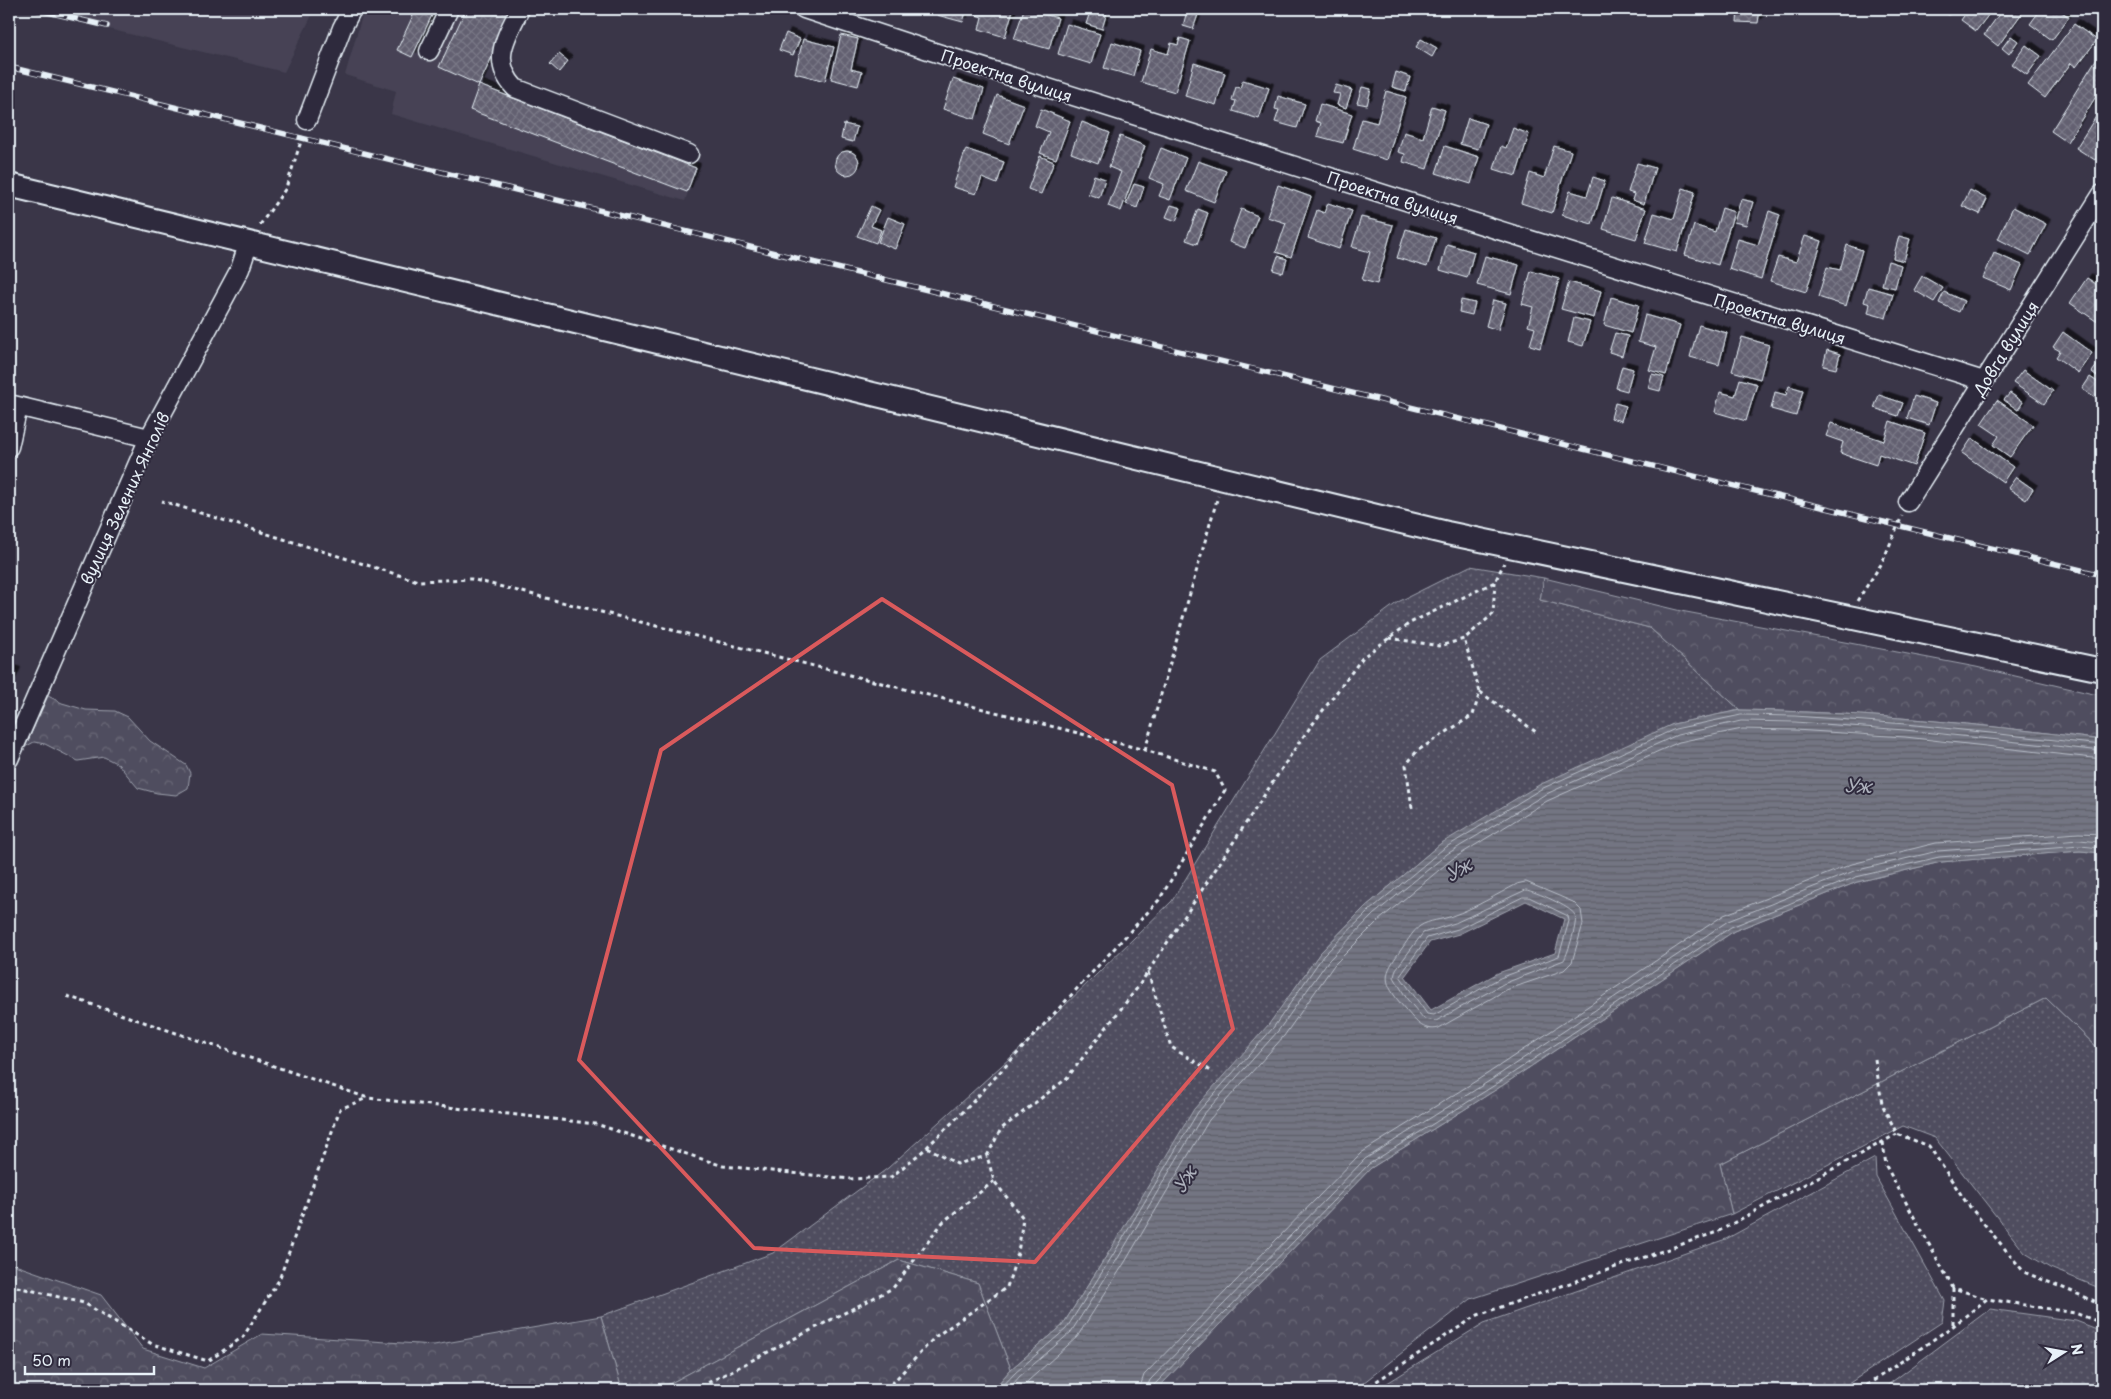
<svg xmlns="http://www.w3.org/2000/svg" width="2111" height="1399" font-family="'Playpen Sans',sans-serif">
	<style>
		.built { fill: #464354 }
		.grass { fill: url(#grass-dots); stroke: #9ca0ac }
		.forest { fill: url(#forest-crowns); stroke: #9ca0ac }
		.water { fill: url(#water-rules); stroke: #a2a6b1; fill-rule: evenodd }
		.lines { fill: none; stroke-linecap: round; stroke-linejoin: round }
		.shore { stroke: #b9bfc9; stroke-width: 1 }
		.building { fill: url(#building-cross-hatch); stroke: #e8f1f8; filter: url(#shadow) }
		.minor-casing { stroke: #e8f1f8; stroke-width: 21 }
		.major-casing { stroke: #e8f1f8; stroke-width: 26 }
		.path { stroke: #e8f1f8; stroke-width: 3; stroke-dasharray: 4 4; stroke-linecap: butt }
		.minor { stroke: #2f2a3d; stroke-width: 18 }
		.major { stroke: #2f2a3d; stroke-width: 22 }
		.rail-casing { stroke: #e8f1f8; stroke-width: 5.5 }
		.rail { stroke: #2f2a3d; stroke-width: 4; stroke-dasharray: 11; stroke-linecap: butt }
		.marked { fill: none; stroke: #da5a5c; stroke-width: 4; stroke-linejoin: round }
		.labels { text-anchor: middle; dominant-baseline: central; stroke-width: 4; stroke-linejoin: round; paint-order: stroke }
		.street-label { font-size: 16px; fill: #e8f1f8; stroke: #2f2a3d }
		.water-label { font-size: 18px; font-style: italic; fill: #aeb2bd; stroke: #2f2a3d }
	</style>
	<defs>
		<pattern id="grass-dots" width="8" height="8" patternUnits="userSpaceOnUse" patternTransform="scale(1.25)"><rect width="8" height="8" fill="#504e5f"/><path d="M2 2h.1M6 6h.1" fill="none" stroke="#696877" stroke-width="1.8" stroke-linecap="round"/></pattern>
		<pattern id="forest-crowns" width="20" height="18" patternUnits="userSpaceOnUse" patternTransform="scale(1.25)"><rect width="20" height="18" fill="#504e5f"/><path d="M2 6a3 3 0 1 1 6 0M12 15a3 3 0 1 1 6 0" fill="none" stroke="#696877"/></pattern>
		<pattern id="water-rules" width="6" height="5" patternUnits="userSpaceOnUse" patternTransform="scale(1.25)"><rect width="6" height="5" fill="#737482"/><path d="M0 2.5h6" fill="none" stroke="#5f6069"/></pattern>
		<pattern id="building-cross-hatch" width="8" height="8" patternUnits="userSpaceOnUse" patternTransform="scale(1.25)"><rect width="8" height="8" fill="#636171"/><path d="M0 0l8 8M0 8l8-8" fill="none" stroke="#797886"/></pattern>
		<filter id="shadow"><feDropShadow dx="4.5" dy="-4.5" stdDeviation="0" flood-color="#0009"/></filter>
	</defs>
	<rect width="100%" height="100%" fill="#3a3648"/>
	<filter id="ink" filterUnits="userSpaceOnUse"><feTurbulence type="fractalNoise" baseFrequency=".02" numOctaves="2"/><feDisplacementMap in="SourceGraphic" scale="10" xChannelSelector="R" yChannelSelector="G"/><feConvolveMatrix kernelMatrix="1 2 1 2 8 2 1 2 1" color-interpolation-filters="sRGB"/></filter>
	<g filter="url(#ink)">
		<g class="built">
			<polygon points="27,9 315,9 284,72"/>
			<polygon points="364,9 516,9 483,81 698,163 685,201 391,114 396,91 345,75"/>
		</g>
		<g class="grass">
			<polygon points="1470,566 1544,578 1540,600 1650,628 1740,710 1673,724 1440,844 1365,907 1320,953 1109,1252 1062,1326 1011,1369 978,1283 899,1260 658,1390 622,1390 601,1316 773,1253 888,1168 1021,1048 1172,901 1320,660 1398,602"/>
			<polygon points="2046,998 2102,1052 2102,1289 2050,1268 2025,1253 1935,1138 1903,1126 1732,1214 1720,1164"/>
			<polygon points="1875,1158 1876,1177 1945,1301 1942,1322 1839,1390 1376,1390 1484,1323 1726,1239"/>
			<polygon points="1990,1309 2076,1321 2102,1331 2102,1390 1881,1390"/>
		</g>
		<g class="forest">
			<path d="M1544,578L1681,611L1976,667L2102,696V740C1982,724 1861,712 1740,710L1650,628L1540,600Z"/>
			<polygon points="48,696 62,703 86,710 115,711 128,717 150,741 186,765 190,773 188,788 176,795 157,793 138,788 118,764 104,757 78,761 45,744 34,742 25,747"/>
			<polygon points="2080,851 2102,853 2102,1052 2046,998 1720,1164 1732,1214 1471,1299 1354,1390 1156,1390 1371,1168 1497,1089 1734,931 1857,882 1941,862"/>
			<polygon points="899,1260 978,1283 1011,1369 993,1390 658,1390"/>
			<polygon points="9,1263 101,1295 143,1349 204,1368 262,1334 434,1345 601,1316 622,1390 9,1390"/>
		</g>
		<path class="water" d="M1740,710C1861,712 1982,724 2102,740V853L2080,851L1941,862L1857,882L1734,931L1497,1089L1371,1168L1156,1390H993L1011,1369L1062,1326L1109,1252L1194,1109L1269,1024L1320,953L1365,907L1440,844L1539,785L1673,724ZM1526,901L1564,919L1555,953L1498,973L1431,1010L1405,976L1430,942L1459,934Z"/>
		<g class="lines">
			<g class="shore">
				<path d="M1526,882L1573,902L1581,910L1583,924L1572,962L1564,970L1506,990L1439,1028C1422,1032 1415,1020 1405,1009C1381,980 1382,976 1403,947C1408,940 1413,931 1420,926C1429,920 1442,920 1452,916C1475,908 1496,895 1517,884Z"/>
				<path d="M1526,890C1535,891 1571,907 1575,915C1578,922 1568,953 1564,960L1503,984L1436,1021L1424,1019L1407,999L1394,977L1396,969L1423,933L1455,923Z"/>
				<polygon points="1523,897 1529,897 1568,916 1569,921 1559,956 1500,978 1434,1015 1427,1014 1400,976 1427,938 1458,929"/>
				<polyline points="999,1390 1015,1373 1066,1329 1113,1255 1198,1112 1273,1028 1323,956 1369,911 1443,849 1541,789 1675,729 1741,715 1795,716 1906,724 2102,745"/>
				<polyline points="1008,1390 1019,1377 1071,1332 1118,1258 1203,1115 1278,1031 1328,961 1373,915 1447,854 1544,795 1677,735 1741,721 1795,722 1905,730 2102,751"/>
				<polyline points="1018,1390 1077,1337 1125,1262 1209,1120 1284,1036 1334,965 1378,921 1451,860 1547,801 1679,742 1742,729 1795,730 1905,737 2102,759"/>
				<polyline points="1139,1390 1144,1375 1361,1153 1487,1074 1724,915 1852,864 1936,843 2079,833 2102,834"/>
				<polyline points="1146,1390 1150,1380 1365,1159 1491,1080 1728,921 1854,871 1938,851 2079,840 2102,842"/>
				<polyline points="1153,1390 1154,1385 1369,1164 1495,1085 1731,927 1856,877 1939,857 2080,846 2102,848"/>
			</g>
		</g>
		<g class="building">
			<polygon points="416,9 435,9 412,57 397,50"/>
			<polygon points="466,9 514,9 479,85 439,67"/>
			<polygon points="938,9 967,9 963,22 937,15"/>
			<polygon points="978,9 1013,10 1005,37 979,29 982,17 976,15"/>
			<polygon points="1024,9 1058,18 1049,49 1014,39"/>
			<polygon points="1091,9 1108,9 1102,29 1086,24"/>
			<polygon points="1184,9 1200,9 1193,29 1183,26 1187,11"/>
			<polygon points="1738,9 1760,9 1758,23 1737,22"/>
			<polygon points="1940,9 1953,9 1949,15"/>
			<polygon points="1969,9 1993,9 1976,31 1961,20"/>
			<polygon points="2003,9 2025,9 1998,46 1984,35"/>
			<polygon points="2041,9 2058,9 2069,17 2052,40 2030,24"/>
			<polygon points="1067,24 1100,34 1091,64 1058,54"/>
			<polygon points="2074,24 2097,40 2076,67 2071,63 2045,98 2028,85"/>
			<polygon points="786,33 800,39 793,55 779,50"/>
			<polygon points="841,35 858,39 851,69 862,72 858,86 831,79"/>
			<polygon points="2011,36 2018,41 2009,54 2002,48"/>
			<polygon points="1180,38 1190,41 1175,92 1141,82 1151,49 1168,54 1171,43 1178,45"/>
			<polygon points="803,39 834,47 825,81 795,73"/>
			<polygon points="1421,39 1437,48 1432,57 1416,47"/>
			<polygon points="1112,42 1140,51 1133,76 1104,68"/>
			<polygon points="2026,45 2041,56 2027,75 2012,64"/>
			<polygon points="2102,50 2102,87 2067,142 2051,131"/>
			<polygon points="559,54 568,61 559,72 550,64"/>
			<polygon points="1194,63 1225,73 1216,105 1185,96"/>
			<polygon points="1396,72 1410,77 1406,91 1392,87"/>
			<polygon points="953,79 984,89 975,119 943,109"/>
			<polygon points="1243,80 1269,88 1259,119 1233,111 1236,101 1232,100 1236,87 1240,88"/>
			<polygon points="479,85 696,168 687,192 470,110"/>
			<polygon points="1336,85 1352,90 1346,108 1337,105 1340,94 1333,93"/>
			<polygon points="1362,87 1371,89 1367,105 1357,103"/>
			<polygon points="1386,91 1406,97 1387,160 1353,149 1362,119 1377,123"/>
			<polygon points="997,95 1024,105 1009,144 983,134"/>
			<polygon points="1278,96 1305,104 1297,128 1275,122 1279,110 1275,109"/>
			<polygon points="1320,104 1352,114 1343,143 1317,136 1321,123 1315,121"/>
			<polygon points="1432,106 1445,110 1427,169 1403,162 1405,154 1398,152 1404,132 1423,138"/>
			<polygon points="2102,107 2102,148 2095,160 2076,148"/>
			<polygon points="1041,109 1070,121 1056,159 1040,153 1049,132 1035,126"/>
			<polygon points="1468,118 1486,124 1478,149 1460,144"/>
			<polygon points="1082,122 1110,133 1098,163 1071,153"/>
			<polygon points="844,124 857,127 853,142 841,139"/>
			<polygon points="1513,128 1529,134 1516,176 1494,169 1501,146 1506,148"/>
			<polygon points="1120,136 1145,146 1121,211 1108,206 1121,172 1109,167"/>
			<polygon points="1445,146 1479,157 1471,184 1436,173"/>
			<polygon points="1554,146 1571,151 1552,213 1521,203 1530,173 1544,178"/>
			<polygon points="1161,148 1186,158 1170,200 1159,196 1164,184 1149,178"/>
			<polygon points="966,149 1004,162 997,184 982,178 976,194 953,187"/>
			<circle cx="847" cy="163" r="12"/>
			<polygon points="1040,156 1054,162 1041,194 1028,189"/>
			<polygon points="1198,161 1226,171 1214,202 1186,191"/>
			<polygon points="1637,163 1655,168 1644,204 1632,200 1634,194 1628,192"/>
			<polygon points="1094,175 1105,179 1099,198 1088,194"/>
			<polygon points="1593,177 1605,181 1592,224 1562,215 1570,191 1587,196"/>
			<polygon points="1134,184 1144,187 1137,208 1126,204"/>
			<polygon points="1278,185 1311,197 1291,257 1276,252 1286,223 1267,217"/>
			<polygon points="1683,188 1695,192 1677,252 1645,243 1654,213 1674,219"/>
			<polygon points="1970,190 1987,199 1980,214 1962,206"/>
			<polygon points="1612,198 1646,209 1636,239 1603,229"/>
			<polygon points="1741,199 1753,202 1746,225 1734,222"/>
			<polygon points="1328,203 1352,211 1339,249 1308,238 1317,210 1324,213"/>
			<polygon points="1171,205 1181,208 1176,221 1166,217"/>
			<polygon points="871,206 879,210 871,226 881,230 876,243 857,236"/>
			<polygon points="2013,207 2046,224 2030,255 1998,239"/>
			<polygon points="1722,208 1734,212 1718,265 1685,255 1694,225 1715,232"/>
			<polygon points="1198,209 1208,213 1197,244 1186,240"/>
			<polygon points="1241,209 1258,216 1245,248 1229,242"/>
			<polygon points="1769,211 1780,215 1761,279 1729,269 1738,239 1758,245"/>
			<polygon points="888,217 905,224 895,249 878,242"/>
			<polygon points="1361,217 1393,225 1377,284 1362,280 1370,252 1352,247"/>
			<polygon points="1406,229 1436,238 1427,267 1397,258"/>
			<polygon points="1805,236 1822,241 1806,292 1770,281 1778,257 1796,262"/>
			<polygon points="1899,236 1910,239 1904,261 1893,258"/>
			<polygon points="1447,244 1474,252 1467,278 1440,270"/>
			<polygon points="1847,245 1862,250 1846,306 1818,297 1827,267 1840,270"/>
			<polygon points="1994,253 2022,265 2011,290 1983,278"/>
			<polygon points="1278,256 1287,259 1283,273 1273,270"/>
			<polygon points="1485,256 1519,265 1511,294 1477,285"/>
			<polygon points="1888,261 1901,265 1895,288 1882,285"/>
			<polygon points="1531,271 1559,279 1540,348 1530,345 1535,328 1528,326 1533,307 1522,304"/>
			<polygon points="1922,276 1943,288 1934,302 1914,290"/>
			<polygon points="2087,278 2102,288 2102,312 2096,321 2070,303"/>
			<polygon points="1569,282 1601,291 1594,318 1561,309"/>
			<polygon points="1868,287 1893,294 1886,318 1868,313 1870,304 1864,302"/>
			<polygon points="1944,292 1964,301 1959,312 1939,303"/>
			<polygon points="1611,297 1639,305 1631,333 1604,325"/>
			<polygon points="1461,300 1475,303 1472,315 1459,312"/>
			<polygon points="1493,300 1506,303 1498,330 1486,326"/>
			<polygon points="1645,315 1680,325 1666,375 1649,370 1656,347 1638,342"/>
			<polygon points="1574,318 1590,322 1583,346 1568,342"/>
			<polygon points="1699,325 1727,333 1719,365 1690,357"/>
			<polygon points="2063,332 2092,353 2078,373 2056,357 2060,351 2053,347"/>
			<polygon points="1615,333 1628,336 1622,356 1609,352"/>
			<polygon points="1742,337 1769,345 1760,379 1732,371"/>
			<polygon points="1827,350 1840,354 1836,369 1823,366"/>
			<polygon points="2101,360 2102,361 2102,380 2092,372"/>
			<polygon points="1622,366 1633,369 1627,391 1616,388"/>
			<polygon points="2023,370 2053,391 2044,404 2013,383"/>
			<polygon points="1652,374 1664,377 1660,391 1648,388"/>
			<polygon points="2090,377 2102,385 2095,398 2082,389"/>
			<polygon points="1740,379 1757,384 1746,421 1715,412 1720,392 1735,396"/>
			<polygon points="1789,386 1803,390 1796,416 1771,409 1775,392 1786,395"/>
			<polygon points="2010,393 2023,402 2018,410 2004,400"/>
			<polygon points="1879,395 1903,403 1898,416 1874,408"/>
			<polygon points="1914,396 1936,403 1929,425 1907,418"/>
			<polygon points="1997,400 2033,425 2010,457 1993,445 1999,436 1981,424"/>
			<polygon points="1615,403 1626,406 1621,421 1611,418"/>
			<polygon points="1890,421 1925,433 1914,466 1879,454 1876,465 1840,453 1843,442 1826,436 1831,423 1884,441"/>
			<polygon points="1972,438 2013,467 2003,482 1962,453"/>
			<polygon points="2016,477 2033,489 2026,500 2008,488"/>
			<polygon points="9,669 16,672 11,683 9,682"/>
		</g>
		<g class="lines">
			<defs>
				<g id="minor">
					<path d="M520,9C506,37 490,61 515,88L689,154"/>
					<polyline points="804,9 931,51 1447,214 1984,381"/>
					<polyline points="429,51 449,9"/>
					<polyline points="307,120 342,28 352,9"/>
					<polyline points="9,404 149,438"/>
					<polyline points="9,447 18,407"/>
					<polyline points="1908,502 2102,194"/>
					<polyline points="9,759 149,438 240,269 249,242"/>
				</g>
				<polyline id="major" points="9,185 1447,533 2102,670"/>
			</defs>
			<use href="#minor" class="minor-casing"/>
			<use href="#major" class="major-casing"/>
			<g class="path">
				<polyline points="260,225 286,188 303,135"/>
				<polyline points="1857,601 1882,563 1902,516"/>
				<polyline points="1389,638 1440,646 1464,639 1493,614 1495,582"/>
				<polyline points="1480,692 1536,732"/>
				<polyline points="1145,750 1218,496"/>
				<polyline points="1412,808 1406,765 1417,751 1473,715 1480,692 1464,639"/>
				<polyline points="1148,972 1171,1047 1211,1071"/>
				<polyline points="67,996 368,1098 596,1124 723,1166 850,1179 891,1177 924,1150 966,1109 1159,900 1225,790 1215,772 1145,750 471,579 418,581 162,501"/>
				<polyline points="1875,1059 1882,1104 1897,1134 1929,1146 1966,1202 2024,1272 2102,1304"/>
				<polyline points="1883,1142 1886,1166 1953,1288 1987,1299"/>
				<polyline points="927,1147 957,1164 987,1156"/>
				<polyline points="9,1285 84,1303 152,1344 208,1361 243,1337 279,1280 340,1109 367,1098"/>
				<polyline points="1953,1288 1953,1326"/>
				<polyline points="694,1390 893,1288 943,1222 994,1181"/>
				<polyline points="886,1390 935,1337 1007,1287 1018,1253 1023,1218 994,1181 987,1156 1001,1129 1066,1079 1138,987 1300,741 1363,657 1410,623 1495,582 1504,563"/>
				<polyline points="1363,1390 1478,1315 1717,1232 1897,1134"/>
				<polyline points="1860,1390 1953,1326 1987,1299 2075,1313 2102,1323"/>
			</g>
			<use href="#minor" class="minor"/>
			<use href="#major" class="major"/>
			<defs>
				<g id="rail">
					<polyline points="35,9 107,26"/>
					<polyline points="9,67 2102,575"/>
				</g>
			</defs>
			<use href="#rail" class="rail-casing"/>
			<use href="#rail" class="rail"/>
		</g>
	</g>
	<path class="marked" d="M882,599L1172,785L1233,1029L1035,1262L754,1248L579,1060L661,750Z"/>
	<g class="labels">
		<g class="street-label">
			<text transform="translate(1007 75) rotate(18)">Проектна вулиця</text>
			<text transform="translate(1393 197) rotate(18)">Проектна вулиця</text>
			<text transform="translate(1780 318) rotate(17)">Проектна вулиця</text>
			<text transform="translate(2005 348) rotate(-58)">Довга вулиця</text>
			<text transform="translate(124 498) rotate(-65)">вулиця Зелених Янголів</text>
		</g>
		<g class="water-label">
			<text transform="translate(1858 785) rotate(2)">Уж</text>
			<text transform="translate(1458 869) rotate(-31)">Уж</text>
			<text transform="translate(1184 1179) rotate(-58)">Уж</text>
		</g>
	</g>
	<rect width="2111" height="1399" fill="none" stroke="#2f2a3d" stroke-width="30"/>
	<rect x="15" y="15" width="2081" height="1369" fill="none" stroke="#e8f1f8" stroke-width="2" filter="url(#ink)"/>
	<g transform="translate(2064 1352) rotate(79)" stroke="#2f2a3d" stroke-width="4" paint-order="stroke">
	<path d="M0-4L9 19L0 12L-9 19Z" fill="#e8f1f8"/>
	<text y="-8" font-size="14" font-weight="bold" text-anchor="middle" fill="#e8f1f8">N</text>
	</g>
	<path d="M25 1366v8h129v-8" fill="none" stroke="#e8f1f8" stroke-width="2.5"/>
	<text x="32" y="1366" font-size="15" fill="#e8f1f8" stroke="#2f2a3d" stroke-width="4" paint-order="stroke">50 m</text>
</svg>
